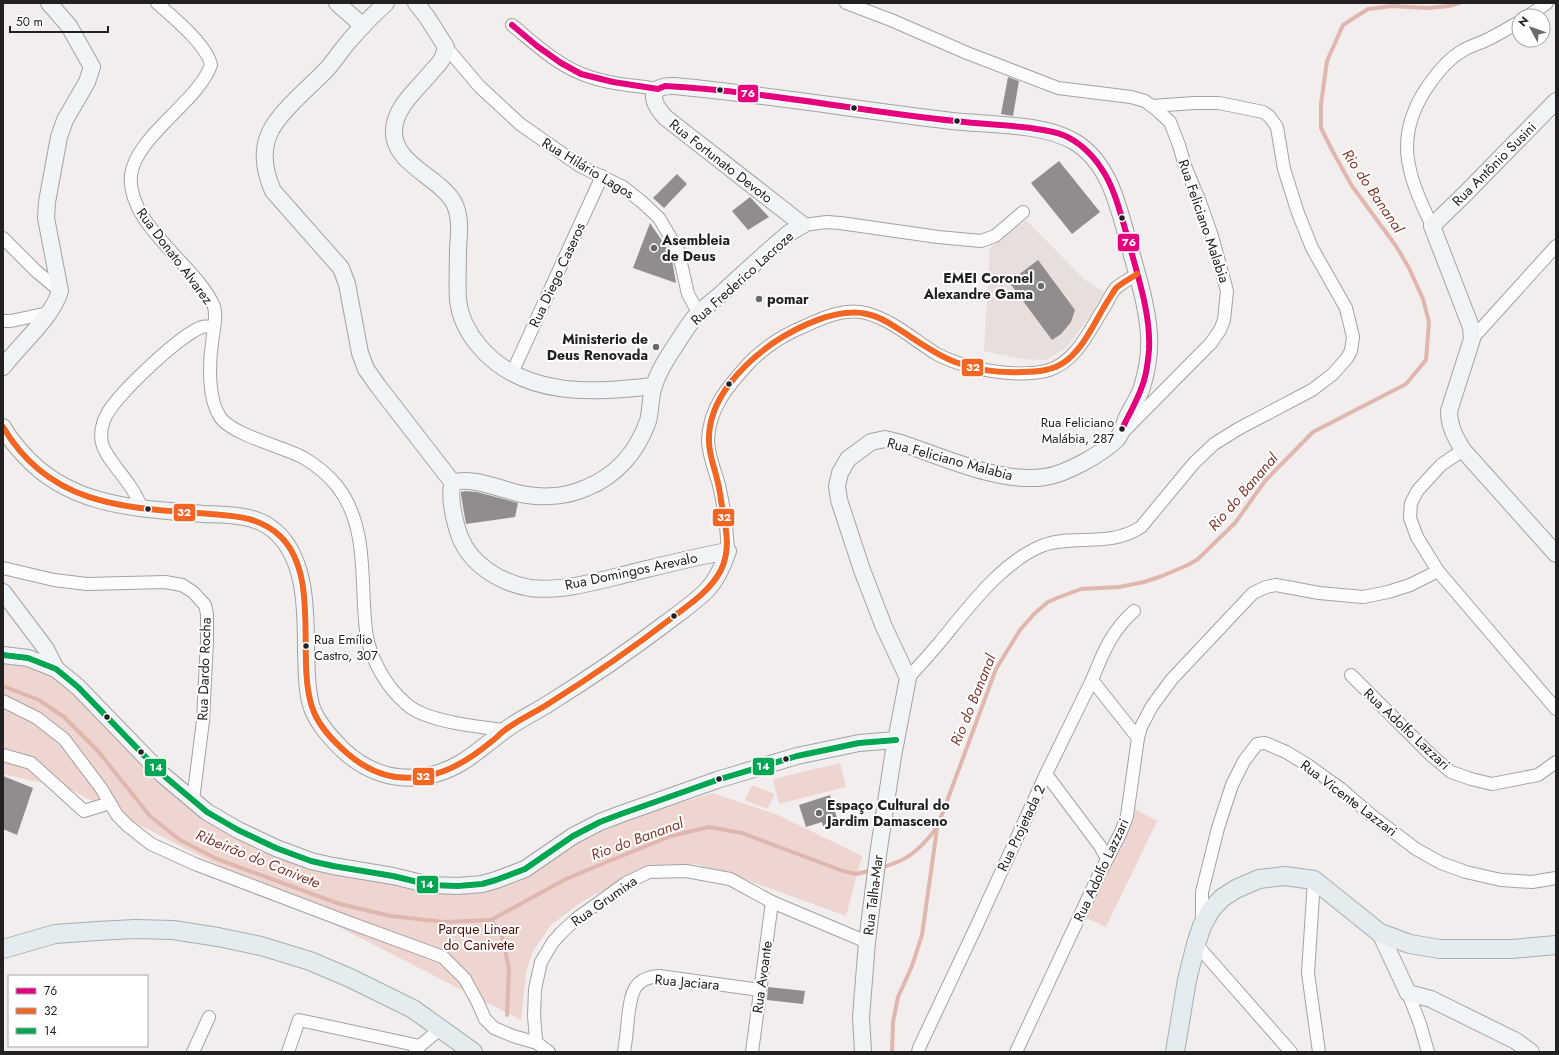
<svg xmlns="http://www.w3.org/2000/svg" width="1559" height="1055" font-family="Jost,sans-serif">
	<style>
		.built { fill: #e8dedc }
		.green { fill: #eed5d0 }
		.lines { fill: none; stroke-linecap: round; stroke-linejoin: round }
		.stream { stroke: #dfb7af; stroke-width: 4 }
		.building { fill: #908d8c }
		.street-casing { stroke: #a5a2a2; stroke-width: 14 }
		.secondary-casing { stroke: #a5a2a2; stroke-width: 18 }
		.primary-casing { stroke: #a3b0b4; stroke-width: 20 }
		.street { stroke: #fdfcfc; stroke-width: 12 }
		.secondary { stroke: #f0f4f6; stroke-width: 16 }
		.primary { stroke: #e4ecef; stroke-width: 18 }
		.bus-1-casing { stroke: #fff; stroke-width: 9 }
		.bus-2-casing { stroke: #fff; stroke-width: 9 }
		.bus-3-casing { stroke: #fff; stroke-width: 9 }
		.bus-1 { stroke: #e5007d; stroke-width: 6 }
		.bus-2 { stroke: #f26522; stroke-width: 6 }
		.bus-3 { stroke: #00a651; stroke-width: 6 }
		.bus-dot { fill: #222020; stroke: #fff; stroke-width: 1.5 }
		.poi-dot { fill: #6b6868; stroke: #fff; stroke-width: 1.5 }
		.labels { text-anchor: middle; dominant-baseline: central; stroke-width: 4; stroke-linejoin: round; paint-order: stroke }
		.bus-label { font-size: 13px; fill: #222020; stroke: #fff; text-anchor: end }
		.street-label { font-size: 14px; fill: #222020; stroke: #fff }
		.poi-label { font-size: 14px; font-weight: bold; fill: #222020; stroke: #fff; text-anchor: start }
		.park-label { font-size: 14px; fill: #500d06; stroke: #fff }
		.water-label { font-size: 15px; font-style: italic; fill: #803a2f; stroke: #fff }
		.line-badge { stroke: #fff; stroke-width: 1.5 }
		.badge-label { font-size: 11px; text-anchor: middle; font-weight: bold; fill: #fff }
	</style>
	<rect width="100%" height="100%" fill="#f2eeed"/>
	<polygon class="built" points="1026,220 1085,280 1104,292 1093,312 1066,348 1045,360 1022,359 984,351 990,248"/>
	<g class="green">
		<polygon points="3,662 33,667 57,676 201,812 368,873 496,884 582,840 640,815 713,793 778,815 862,856 846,916 730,874 695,864 650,874 613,885 583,901 551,925 532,953 526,973 521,1020 69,789 3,774"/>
		<polygon points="840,763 846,787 779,804 773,779"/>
		<polygon points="752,785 775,794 767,809 745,800"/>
		<polygon points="1135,809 1157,821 1106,927 1082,916"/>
	</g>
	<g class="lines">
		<g class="stream">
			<polyline points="3,686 39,700 64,717 98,751 150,816 180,840 217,859 340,904 391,916 445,922 491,920 566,879 597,866 671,836 709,827 742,833 843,871 856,874 873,870"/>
			<path d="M879,868C908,861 918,851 937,828L996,669L1020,630L1035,613L1048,602L1057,598L1081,589L1119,587L1144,582L1162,576L1188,565L1198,559L1235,523L1265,481L1313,432L1406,384L1426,360L1429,322L1423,299L1409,268L1396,246L1352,186L1333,152L1321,128V104L1327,61L1343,25L1368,9L1392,6L1428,8L1449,6L1459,3"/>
			<polyline points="491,920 502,936 509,969 507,1015"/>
			<polyline points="892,1052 893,1022 898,997 912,966 922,935 937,829"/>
		</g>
	</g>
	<g class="building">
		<polygon points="1008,77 1019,81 1013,116 1001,114"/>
		<polygon points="1059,161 1100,212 1072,234 1031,183"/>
		<polygon points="677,174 687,184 664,208 653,198"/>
		<polygon points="750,197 769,217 748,230 732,211"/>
		<polygon points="650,223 671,254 676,283 633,268"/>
		<polygon points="1038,260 1075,310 1071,322 1061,334 1052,340 1009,282"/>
		<polygon points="465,491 477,492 518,503 515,517 466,524 461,495 461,492"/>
		<polygon points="3,776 33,788 17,835 3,829"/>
		<polygon points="830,795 839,825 824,830 822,822 806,827 799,805"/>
		<polygon points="768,987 805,991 803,1004 767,1000"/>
	</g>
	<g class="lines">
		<defs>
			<g id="street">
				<path d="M157,3C173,17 207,45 211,65C198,102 136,136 131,175C126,223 194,264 213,304C218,315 213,332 212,343C209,365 208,399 220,417C232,435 284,447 304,458C316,465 328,475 337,486C364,520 362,566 364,606C365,619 365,633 369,645C374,663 385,682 397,695C401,699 406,704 410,707C431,722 479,727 505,730"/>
				<polyline points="846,3 891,20 967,53 1058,88 1131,97 1145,101 1157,110 1170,122 1179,145 1185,166 1200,202 1212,236 1227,291 1224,320 1220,330 1211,343 1121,434"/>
				<polyline points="1528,16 1547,3"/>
				<path d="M512,25C534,43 556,64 582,74C606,84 633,85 658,89"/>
				<polyline points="446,47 479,86 520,124 580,166 623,187 642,202 659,218 678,250 688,294 699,314"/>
				<polyline points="803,225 827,222 840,223 938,237 981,241 995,236 1023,212"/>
				<path d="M1432,226C1407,174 1393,137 1428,86C1437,73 1448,59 1462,51C1468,47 1475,45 1482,42C1494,37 1507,29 1519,22"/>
				<polyline points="3,238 36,271 60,291"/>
				<polyline points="3,321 11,321 48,313"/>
				<polyline points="1472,339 1556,246"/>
				<polyline points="512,373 602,176"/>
				<polyline points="1463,450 1441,465 1418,490 1411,503 1410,518 1417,537 1438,571 1556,709"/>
				<path d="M142,508C138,500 135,493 130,486C123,475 105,456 102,443C100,434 102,423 106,416C115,396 181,334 202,327C205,326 210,327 214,327"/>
				<path d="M728,551C727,529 724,507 719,485C715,471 708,454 708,440C709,407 729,385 750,362C765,347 785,334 805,326C824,317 845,308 866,313C892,320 913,339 935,353C963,369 1018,379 1049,370C1077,361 1090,329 1105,306C1108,301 1111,294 1115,289C1121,283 1130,279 1137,274"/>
				<polyline points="3,568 54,580 87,584 165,582 182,585 193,592 205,605 207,614 207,641 203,721 193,800"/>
				<polyline points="1351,675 1431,755 1451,772 1471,779 1492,784 1538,775 1556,762"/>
				<path d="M908,678C919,666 930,654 940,642C968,608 1002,561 1044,545C1076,534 1109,548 1141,527L1194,463L1214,444L1238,429L1312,390L1333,374L1347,358L1351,351L1353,337L1346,308L1312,248L1298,213L1284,169L1277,127L1269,116L1263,112L1219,103H1194L1152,106"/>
				<polyline points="1092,680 1138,738"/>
				<polyline points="3,701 37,718 64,739 101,788 117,815 128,826 151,844 195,864 345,921 443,957 465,979 478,1003 485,1019 494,1028 513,1036 537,1043"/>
				<polyline points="3,755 31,763 84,811 110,803"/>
				<polyline points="1046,774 1100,846 1107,859"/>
				<polyline points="1314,880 1308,973 1319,1052"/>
				<polyline points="1202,923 1202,892 1218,828 1232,785 1244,761 1257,744 1265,743 1286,752 1309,766 1341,789 1371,815 1416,849 1441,863 1466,872 1501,880 1532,882 1556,878"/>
				<polyline points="1196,944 1291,1052"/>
				<polyline points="1408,993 1420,1024 1428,1052"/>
				<polyline points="415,1050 440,1029"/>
				<polyline points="193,1052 209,1017"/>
				<polyline points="288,1052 299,1020 420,1046"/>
				<polyline points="549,1052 537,1043 536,1039 534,1016 535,989 541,962 553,942 561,933 576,919 626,883 649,872 686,871 730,879 772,902 867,942"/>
				<path d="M624,1052C626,1041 627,1029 628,1018C631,995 632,978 659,976L760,990"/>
				<polyline points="752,1052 772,902"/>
				<path d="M918,1052L919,1048L977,925L1046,774L1092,680C1103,653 1112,630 1134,611"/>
				<polyline points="1016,1052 1097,879 1121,832 1127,816 1138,738 1141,727 1152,706 1172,679 1253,593 1266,587 1276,585 1319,593 1363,597 1388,592 1410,585 1438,571"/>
			</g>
			<g id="secondary">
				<polyline points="337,3 363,26"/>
				<path d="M386,3C373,15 361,27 350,40C342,49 335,60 327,69C311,86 280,111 270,132C261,151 265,173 273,191L341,268L347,284L360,353L366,369L378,386L453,483"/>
				<path d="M416,3L427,17L446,47C445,51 444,55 442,59C440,63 436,67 433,70C419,88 395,106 394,130C392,165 442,177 455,205C461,219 459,234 458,249C458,266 457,283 458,300C460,318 468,333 479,346C523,398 593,393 653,386"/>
				<path d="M1556,101L1466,193L1432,226L1471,327L1472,339L1449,411C1449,426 1455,437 1463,450L1556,554"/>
				<path d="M3,367C20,344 52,318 60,291L46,218L47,202L59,137L65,120L87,82L92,67L69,26L49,3"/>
				<path d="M3,427C8,437 16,446 24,455C72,508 138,508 203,514C224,515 250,514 268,526C307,551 306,611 306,652C307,671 306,690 312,708C318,724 330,737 342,749C365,771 394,782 426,776C460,770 478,750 504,731C518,720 534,713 548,704C588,679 628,652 666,623C679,613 694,603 706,591C717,580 723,566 728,551C694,557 660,566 627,574C598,581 561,592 530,588C501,583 471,565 460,537C455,524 448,495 453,483"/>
				<path d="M453,483C470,475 507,492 527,495C546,498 568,496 586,488C616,476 637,452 648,421C651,410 650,397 654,386C658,372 667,358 675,346C681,337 687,327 694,318C702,309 712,302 721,294C739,277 757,261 775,245L789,233L803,225L666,118C651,102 646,85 675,86C768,95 860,110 952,121C988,125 1044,123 1075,142C1109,163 1118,205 1128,241C1136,271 1147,303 1149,335C1150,352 1147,371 1142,387C1139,397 1132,407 1127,417C1124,424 1122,433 1117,439C1102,454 1066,474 1045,477C1001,484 943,457 901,443L885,439L871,442L848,459L840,473L837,486L839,500L862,570L884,627L908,678L893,756L878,855L867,942L861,1017L863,1052"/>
				<polyline points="3,592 46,649 56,669"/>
				<polyline points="3,655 28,658 56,669 78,687 163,775 207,812 238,830 276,848 311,861 333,866 393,876 430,885 458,886 482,884 496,880 525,869 573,836 600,822 621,814 717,780 797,756 859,743 896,740"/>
				<polyline points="1380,933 1408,993 1431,999 1516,1041 1531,1052"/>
			</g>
			<g id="primary">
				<polyline points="3,949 55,934 97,931 135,929 173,930 218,937 261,946 310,961 350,978 413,1009 473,1052"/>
				<polyline points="1175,1052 1187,980 1196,944 1202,926 1211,910 1222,898 1236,889 1259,879 1285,876 1314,880 1380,933 1410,944 1440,949 1512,949 1556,945"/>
			</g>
		</defs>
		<use href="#street" class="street-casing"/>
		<use href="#secondary" class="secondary-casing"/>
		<use href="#primary" class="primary-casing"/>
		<use href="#street" class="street"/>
		<use href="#secondary" class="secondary"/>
		<use href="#primary" class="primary"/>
		<defs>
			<path id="bus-1" d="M512,25L537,46L561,63L581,74L613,82L658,89L665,86C762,91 858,111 955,121C980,124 1005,125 1031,128C1041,130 1053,131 1063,135C1078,141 1092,154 1101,168C1115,188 1121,216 1128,239C1137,275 1151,313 1149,350C1148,362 1146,378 1141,389C1136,403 1128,416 1122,429"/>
			<path id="bus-2" d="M3,427C50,507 127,508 210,514C236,516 260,517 280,536C321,575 296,659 312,707C318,726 333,741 348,754C370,773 396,782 426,776C451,772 473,757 492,741C497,738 500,733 505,730C518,720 534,713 548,704C591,677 633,648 673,617C691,603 710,591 721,570C730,551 727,533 723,513C721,501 720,490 717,479C714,466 708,452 709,438C709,399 742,365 773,343C797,327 837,307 867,314C878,316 888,322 897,328C916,340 934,354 955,362C976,370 1000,373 1022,372C1036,372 1051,371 1063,363C1083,350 1094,323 1107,302C1109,299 1114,291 1116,288C1122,283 1131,278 1137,274"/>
			<polyline id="bus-3" points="3,655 28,658 56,669 78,687 163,775 207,812 238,830 276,848 311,861 333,866 393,876 430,885 458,886 482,884 496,880 525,869 573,836 600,822 621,814 717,780 797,756 859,743 896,740"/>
		</defs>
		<use href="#bus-1" class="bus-1-casing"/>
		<use href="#bus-2" class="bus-2-casing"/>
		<use href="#bus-3" class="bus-3-casing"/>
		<use href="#bus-1" class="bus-1"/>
		<use href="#bus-2" class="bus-2"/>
		<use href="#bus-3" class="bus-3"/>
	</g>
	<g class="bus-dot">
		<circle cx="720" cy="90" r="3.5"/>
		<circle cx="854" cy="108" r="3.5"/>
		<circle cx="957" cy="121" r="3.5"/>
		<circle cx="1122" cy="218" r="3.5"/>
		<circle cx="729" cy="384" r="3.5"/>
		<circle cx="1122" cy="429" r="3.5"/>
		<circle cx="148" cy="509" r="3.5"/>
		<circle cx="674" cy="616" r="3.5"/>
		<circle cx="306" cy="646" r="3.5"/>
		<circle cx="107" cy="717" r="3.5"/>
		<circle cx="141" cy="752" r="3.5"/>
		<circle cx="786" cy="759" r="3.5"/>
		<circle cx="719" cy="779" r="3.5"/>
	</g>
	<g class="poi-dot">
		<circle cx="654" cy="248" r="4"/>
		<circle cx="1041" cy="286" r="4"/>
		<circle cx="759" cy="299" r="4"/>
		<circle cx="656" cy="347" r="4"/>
		<circle cx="819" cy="813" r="4"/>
	</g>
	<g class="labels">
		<g class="bus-label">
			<text x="1114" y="422">Rua Feliciano<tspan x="1114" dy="16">Malábia, 287</tspan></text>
			<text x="314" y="639" text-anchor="start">Rua Emílio<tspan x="314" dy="16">Castro, 307</tspan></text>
		</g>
		<g class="street-label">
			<text transform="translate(721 161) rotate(38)">Rua Fortunato Devoto</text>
			<text transform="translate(1494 164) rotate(-45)">Rua Antônio Susini</text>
			<text transform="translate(588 168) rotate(31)">Rua Hilário Lagos</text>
			<text transform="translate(1204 221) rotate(71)">Rua Feliciano Malabia</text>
			<text transform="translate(175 256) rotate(53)">Rua Donato Alvarez</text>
			<text transform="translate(557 275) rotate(-65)">Rua Diego Caseros</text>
			<text transform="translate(742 278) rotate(-42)">Rua Frederico Lacroze</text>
			<text transform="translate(950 459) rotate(15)">Rua Feliciano Malabia</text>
			<text transform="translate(631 571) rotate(-12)">Rua Domingos Arevalo</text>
			<text transform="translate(204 669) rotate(-88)">Rua Dardo Rocha</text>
			<text transform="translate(1407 729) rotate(43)">Rua Adolfo Lazzari</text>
			<text transform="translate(1349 798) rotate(37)">Rua Vicente Lazzari</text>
			<text transform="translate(1021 828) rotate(-65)">Rua Projetada 2</text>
			<text transform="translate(1101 870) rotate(-65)">Rua Adolfo Lazzari</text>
			<text transform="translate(873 895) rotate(-83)">Rua Talha-Mar</text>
			<text transform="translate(604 901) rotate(-35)">Rua Grumixa</text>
			<text transform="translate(762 977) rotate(-82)">Rua Avoante</text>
			<text transform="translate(687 982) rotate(5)">Rua Jaciara</text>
		</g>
		<g class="poi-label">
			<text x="662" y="240">Asembleia<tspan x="662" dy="16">de Deus</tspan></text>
			<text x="1033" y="278" text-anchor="end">EMEI Coronel<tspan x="1033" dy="16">Alexandre Gama</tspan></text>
			<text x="767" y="299">pomar</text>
			<text x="648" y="339" text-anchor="end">Ministerio de<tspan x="648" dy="16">Deus Renovada</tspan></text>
			<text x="827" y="805">Espaço Cultural do<tspan x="827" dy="16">Jardim Damasceno</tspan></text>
		</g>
		<g class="park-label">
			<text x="479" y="929">Parque Linear<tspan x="479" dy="16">do Canivete</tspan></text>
		</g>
		<g class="water-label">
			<text transform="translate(1373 191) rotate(56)">Rio do Bananal</text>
			<text transform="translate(1243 492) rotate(-49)">Rio do Bananal</text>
			<text transform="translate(973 700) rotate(-68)">Rio do Bananal</text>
			<text transform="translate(637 839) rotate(-20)">Rio do Bananal</text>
			<text transform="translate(258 859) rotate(22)">Ribeirão do Canivete</text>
		</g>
	</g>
	<g class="line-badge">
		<rect x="737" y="84" width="22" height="19" rx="4" fill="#e5007d"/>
		<rect x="1117" y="233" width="23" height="19" rx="4" fill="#e5007d"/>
		<rect x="961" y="358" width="23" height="19" rx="4" fill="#f26522"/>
		<rect x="173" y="503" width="23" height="19" rx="4" fill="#f26522"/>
		<rect x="712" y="508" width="23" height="19" rx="4" fill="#f26522"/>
		<rect x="752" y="757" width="23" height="19" rx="4" fill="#00a651"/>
		<rect x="144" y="758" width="23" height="19" rx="4" fill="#00a651"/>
		<rect x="412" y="767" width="23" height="19" rx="4" fill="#f26522"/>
		<rect x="416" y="875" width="23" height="19" rx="4" fill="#00a651"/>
	</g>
	<g class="badge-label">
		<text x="748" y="97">76</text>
		<text x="1129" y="246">76</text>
		<text x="973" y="371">32</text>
		<text x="184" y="516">32</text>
		<text x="724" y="521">32</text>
		<text x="763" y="770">14</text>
		<text x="156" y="771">14</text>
		<text x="423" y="780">32</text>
		<text x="427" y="888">14</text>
	</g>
	<rect width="1559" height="1055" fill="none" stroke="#222020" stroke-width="8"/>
	<rect x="8" y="975" width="140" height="72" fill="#ffffff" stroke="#a7a6a6"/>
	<rect x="16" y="988" width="20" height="6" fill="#e5007d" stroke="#a7a6a6"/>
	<text x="44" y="995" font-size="12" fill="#222020">76</text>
	<rect x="16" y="1008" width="20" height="6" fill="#f26522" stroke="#a7a6a6"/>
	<text x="44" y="1015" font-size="12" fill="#222020">32</text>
	<rect x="16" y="1028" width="20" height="6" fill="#00a651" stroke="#a7a6a6"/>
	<text x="44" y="1035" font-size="12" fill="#222020">14</text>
	<g transform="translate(1531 28) rotate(311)"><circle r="19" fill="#ffffff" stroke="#a7a6a6"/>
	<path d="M0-3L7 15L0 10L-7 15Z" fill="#6b6868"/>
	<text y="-6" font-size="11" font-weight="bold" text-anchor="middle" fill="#222020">N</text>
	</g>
	<path d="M10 26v6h98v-6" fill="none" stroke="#222020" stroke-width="2"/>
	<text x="16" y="26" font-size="12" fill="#222020" stroke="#ffffff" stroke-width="3" paint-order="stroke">50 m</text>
</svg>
